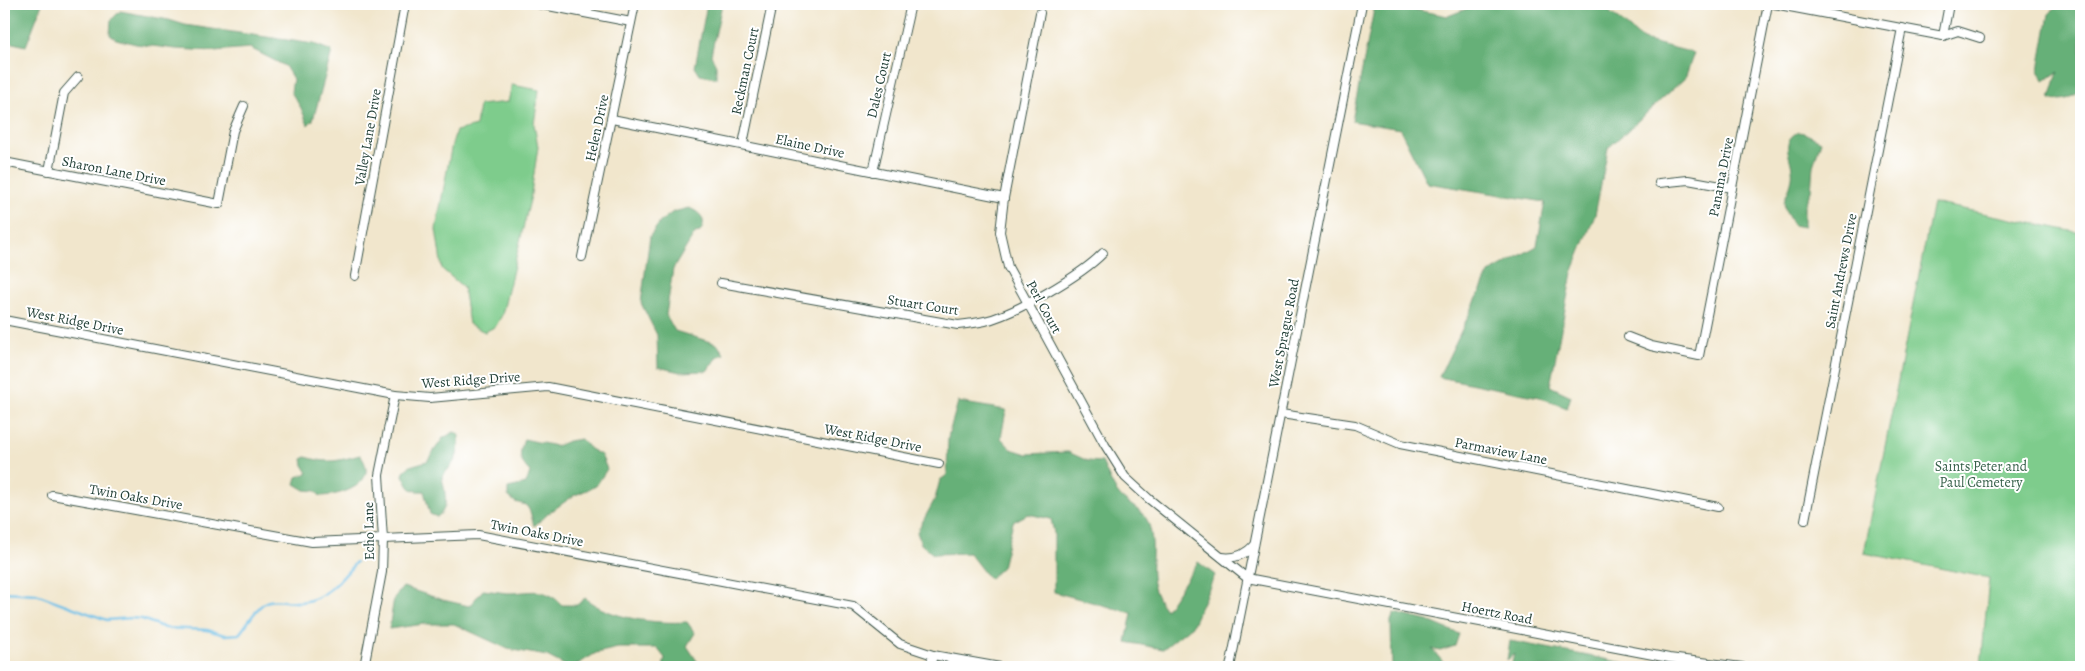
<svg xmlns="http://www.w3.org/2000/svg" width="2085" height="671" font-family="Alegreya,serif">
	<style>
		.green { fill: #7ecc8c; stroke: #4e8460 }
		.forest { fill: #66b078; stroke: #427656 }
		.lines { fill: none; stroke-linecap: round; stroke-linejoin: round }
		.stream { stroke: #68bde5; stroke-width: 2.5 }
		.minor-casing { stroke: #3e564b; stroke-width: 10 }
		.minor { stroke: #fff; stroke-width: 8 }
		.labels { text-anchor: middle; dominant-baseline: central; stroke-width: 4; stroke-linejoin: round; paint-order: stroke }
		.street-label { font-size: 14px; fill: #1f3d34; stroke: #fff }
		.park-label { font-size: 14px; fill: #37614a; stroke: #fff }
	</style>
	<rect width="100%" height="100%" fill="#fff"/>
	<filter id="ink" filterUnits="userSpaceOnUse"><feTurbulence type="fractalNoise" baseFrequency=".02" numOctaves="2"/><feDisplacementMap in="SourceGraphic" scale="10" xChannelSelector="R" yChannelSelector="G"/><feConvolveMatrix kernelMatrix="1 2 1 2 8 2 1 2 1" color-interpolation-filters="sRGB"/></filter>
	<filter id="wash" filterUnits="userSpaceOnUse"><feTurbulence type="fractalNoise" baseFrequency=".0096" numOctaves="4" result="noise"/><feDisplacementMap in="SourceGraphic" scale="20" xChannelSelector="R" yChannelSelector="G"/><feGaussianBlur stdDeviation="1.12" result="paint"/><feColorMatrix in="noise" values="0 0 0 0 0 0 0 0 0 0 0 0 0 0 0 0 0 1.4 0 .05"/><feComposite in="paint" operator="in"/></filter>
	<g filter="url(#wash)">
		<rect width="100%" height="100%" fill="#f1e6cc"/>
		<g class="green">
			<polygon points="512,85 539,90 534,124 538,147 530,200 502,315 496,326 485,332 469,324 463,287 442,269 436,229 452,144 456,131 476,126 479,105 508,102"/>
			<polygon points="1933,203 2081,233 2081,667 1981,667 1989,578 1864,553"/>
		</g>
		<g class="forest">
			<polygon points="4,4 42,4 26,46 4,41"/>
			<polygon points="707,4 722,4 711,55 716,65 716,78 700,75 695,67"/>
			<polygon points="1375,4 1385,4 1448,16 1479,4 1576,4 1606,9 1643,40 1694,53 1685,78 1608,148 1595,215 1572,273 1550,386 1571,396 1567,408 1539,397 1439,377 1489,273 1537,246 1545,202 1427,183 1400,129 1352,121"/>
			<path d="M2072,5L2081,6V91C2071,98 2064,102 2050,99L2058,72L2044,81L2039,70L2049,14L2057,6Z"/>
			<polygon points="120,11 169,20 185,25 314,44 332,51 313,120 308,125 301,108 291,92 293,79 285,66 250,48 214,51 176,49 136,44 116,39 110,35 111,20"/>
			<path d="M1798,132L1804,133L1821,141L1813,166L1811,191L1804,206V227L1793,225C1777,198 1787,202 1792,178C1795,160 1777,143 1798,132Z"/>
			<path d="M689,208C700,212 708,220 700,232L695,233L673,269L666,315L675,331L717,344L724,354L717,357L707,371L680,372L658,367L657,335L641,303L650,236L661,221L673,212Z"/>
			<path d="M958,402L1006,410L1001,438L1011,449L1027,454L1068,452L1088,461L1102,462C1107,472 1112,487 1120,496C1127,504 1144,511 1148,522C1160,555 1140,578 1166,610L1198,562L1215,575L1192,626L1163,649L1126,642L1132,613L1054,592V533L1051,519L1028,514L1013,522L1002,567L989,579L969,553L933,554L921,544L917,532L935,499L940,480L947,475L948,437Z"/>
			<path d="M454,432L459,434C460,454 456,462 442,476C444,491 451,507 437,517L430,514L424,491C410,492 409,488 403,475L405,470L410,466L427,461L443,438Z"/>
			<path d="M524,439L556,446L568,441L581,439L590,449L601,455L607,469L596,486L573,496L549,513L534,526L530,511L526,505L515,502L508,496V488L526,484L530,472C518,459 519,455 524,439Z"/>
			<path d="M360,455C381,482 343,496 320,496L316,491L305,490L295,484L297,477L308,473L303,465L302,459L306,457C329,464 337,461 360,455Z"/>
			<path d="M403,587L443,600L469,606L483,590C491,591 499,592 507,593C531,593 543,585 562,605H577L585,598C609,619 656,624 687,622L695,633L687,646L701,667H663L665,658L657,648H618L596,653L573,667H568L547,656L508,649L454,624H424L389,629L394,598Z"/>
			<polygon points="1394,613 1428,621 1459,634 1455,646 1440,651 1432,649 1447,667 1392,667 1391,621"/>
			<polygon points="1510,641 1625,663 1625,667 1511,667 1514,654 1507,660"/>
		</g>
		<g class="lines">
			<path class="stream" d="M4,592L36,594L107,620L131,618L142,619L165,628L207,630L225,635L239,634C247,625 254,611 263,604C271,597 291,603 301,602C325,600 342,579 356,562"/>
		</g>
	</g>
	<g filter="url(#ink)">
		<g class="lines">
			<defs>
				<g id="minor">
					<polyline points="538,4 631,22"/>
					<polyline points="1774,4 1943,36 1958,31 1980,38"/>
					<polyline points="1040,13 1004,198 1000,232 1008,267 1105,445 1125,477 1149,499 1247,578 1669,658 1742,667"/>
					<polyline points="1943,36 1949,4"/>
					<polyline points="612,119 1004,198"/>
					<polyline points="743,144 772,4"/>
					<polyline points="4,162 219,204 233,131 244,106"/>
					<polyline points="49,171 64,93 78,77"/>
					<polyline points="873,172 911,4"/>
					<polyline points="1659,183 1688,180 1732,188"/>
					<polyline points="582,257 635,4"/>
					<polyline points="355,276 405,4"/>
					<path d="M721,283L958,325C967,324 976,323 985,321C1015,314 1082,275 1103,253"/>
					<polyline points="4,320 395,395 430,398 548,387 939,464"/>
					<polyline points="1628,337 1651,346 1699,356 1768,4"/>
					<polyline points="1281,414 1355,425 1400,444 1718,507"/>
					<polyline points="52,495 312,542 478,535 853,606 900,644 933,655 1000,667"/>
					<polyline points="1805,520 1902,28"/>
					<path d="M1222,557C1235,559 1245,555 1254,545"/>
					<polyline points="364,667 382,572 383,539 379,475 395,395"/>
					<polyline points="930,667 933,655"/>
					<polyline points="1230,667 1362,4"/>
				</g>
			</defs>
			<use href="#minor" class="minor-casing"/>
			<use href="#minor" class="minor"/>
		</g>
	</g>
	<g class="labels">
		<g class="street-label">
			<text transform="translate(745 71) rotate(-78)">Reckman Court</text>
			<text transform="translate(879 85) rotate(-77)">Dales Court</text>
			<text transform="translate(597 128) rotate(-78)">Helen Drive</text>
			<text transform="translate(368 137) rotate(-80)">Valley Lane Drive</text>
			<text transform="translate(810 146) rotate(12)">Elaine Drive</text>
			<text transform="translate(114 171) rotate(11)">Sharon Lane Drive</text>
			<text transform="translate(1721 177) rotate(-79)">Panama Drive</text>
			<text transform="translate(1841 271) rotate(-79)">Saint Andrews Drive</text>
			<text transform="translate(923 305) rotate(9)">Stuart Court</text>
			<text transform="translate(1044 307) rotate(61)">Perl Court</text>
			<text transform="translate(75 321) rotate(11)">West Ridge Drive</text>
			<text transform="translate(1284 333) rotate(-79)">West Sprague Road</text>
			<text transform="translate(471 380) rotate(-4)">West Ridge Drive</text>
			<text transform="translate(873 438) rotate(11)">West Ridge Drive</text>
			<text transform="translate(1501 451) rotate(11)">Parmaview Lane</text>
			<text transform="translate(136 497) rotate(10)">Twin Oaks Drive</text>
			<text transform="translate(369 531) rotate(-91)">Echo Lane</text>
			<text transform="translate(537 533) rotate(11)">Twin Oaks Drive</text>
			<text transform="translate(1497 613) rotate(11)">Hoertz Road</text>
		</g>
		<g class="park-label">
			<text x="1981" y="466">Saints Peter and<tspan x="1981" dy="16">Paul Cemetery</tspan></text>
		</g>
	</g>
	<rect width="2085" height="671" fill="none" stroke="#fff" stroke-width="20"/>
</svg>
